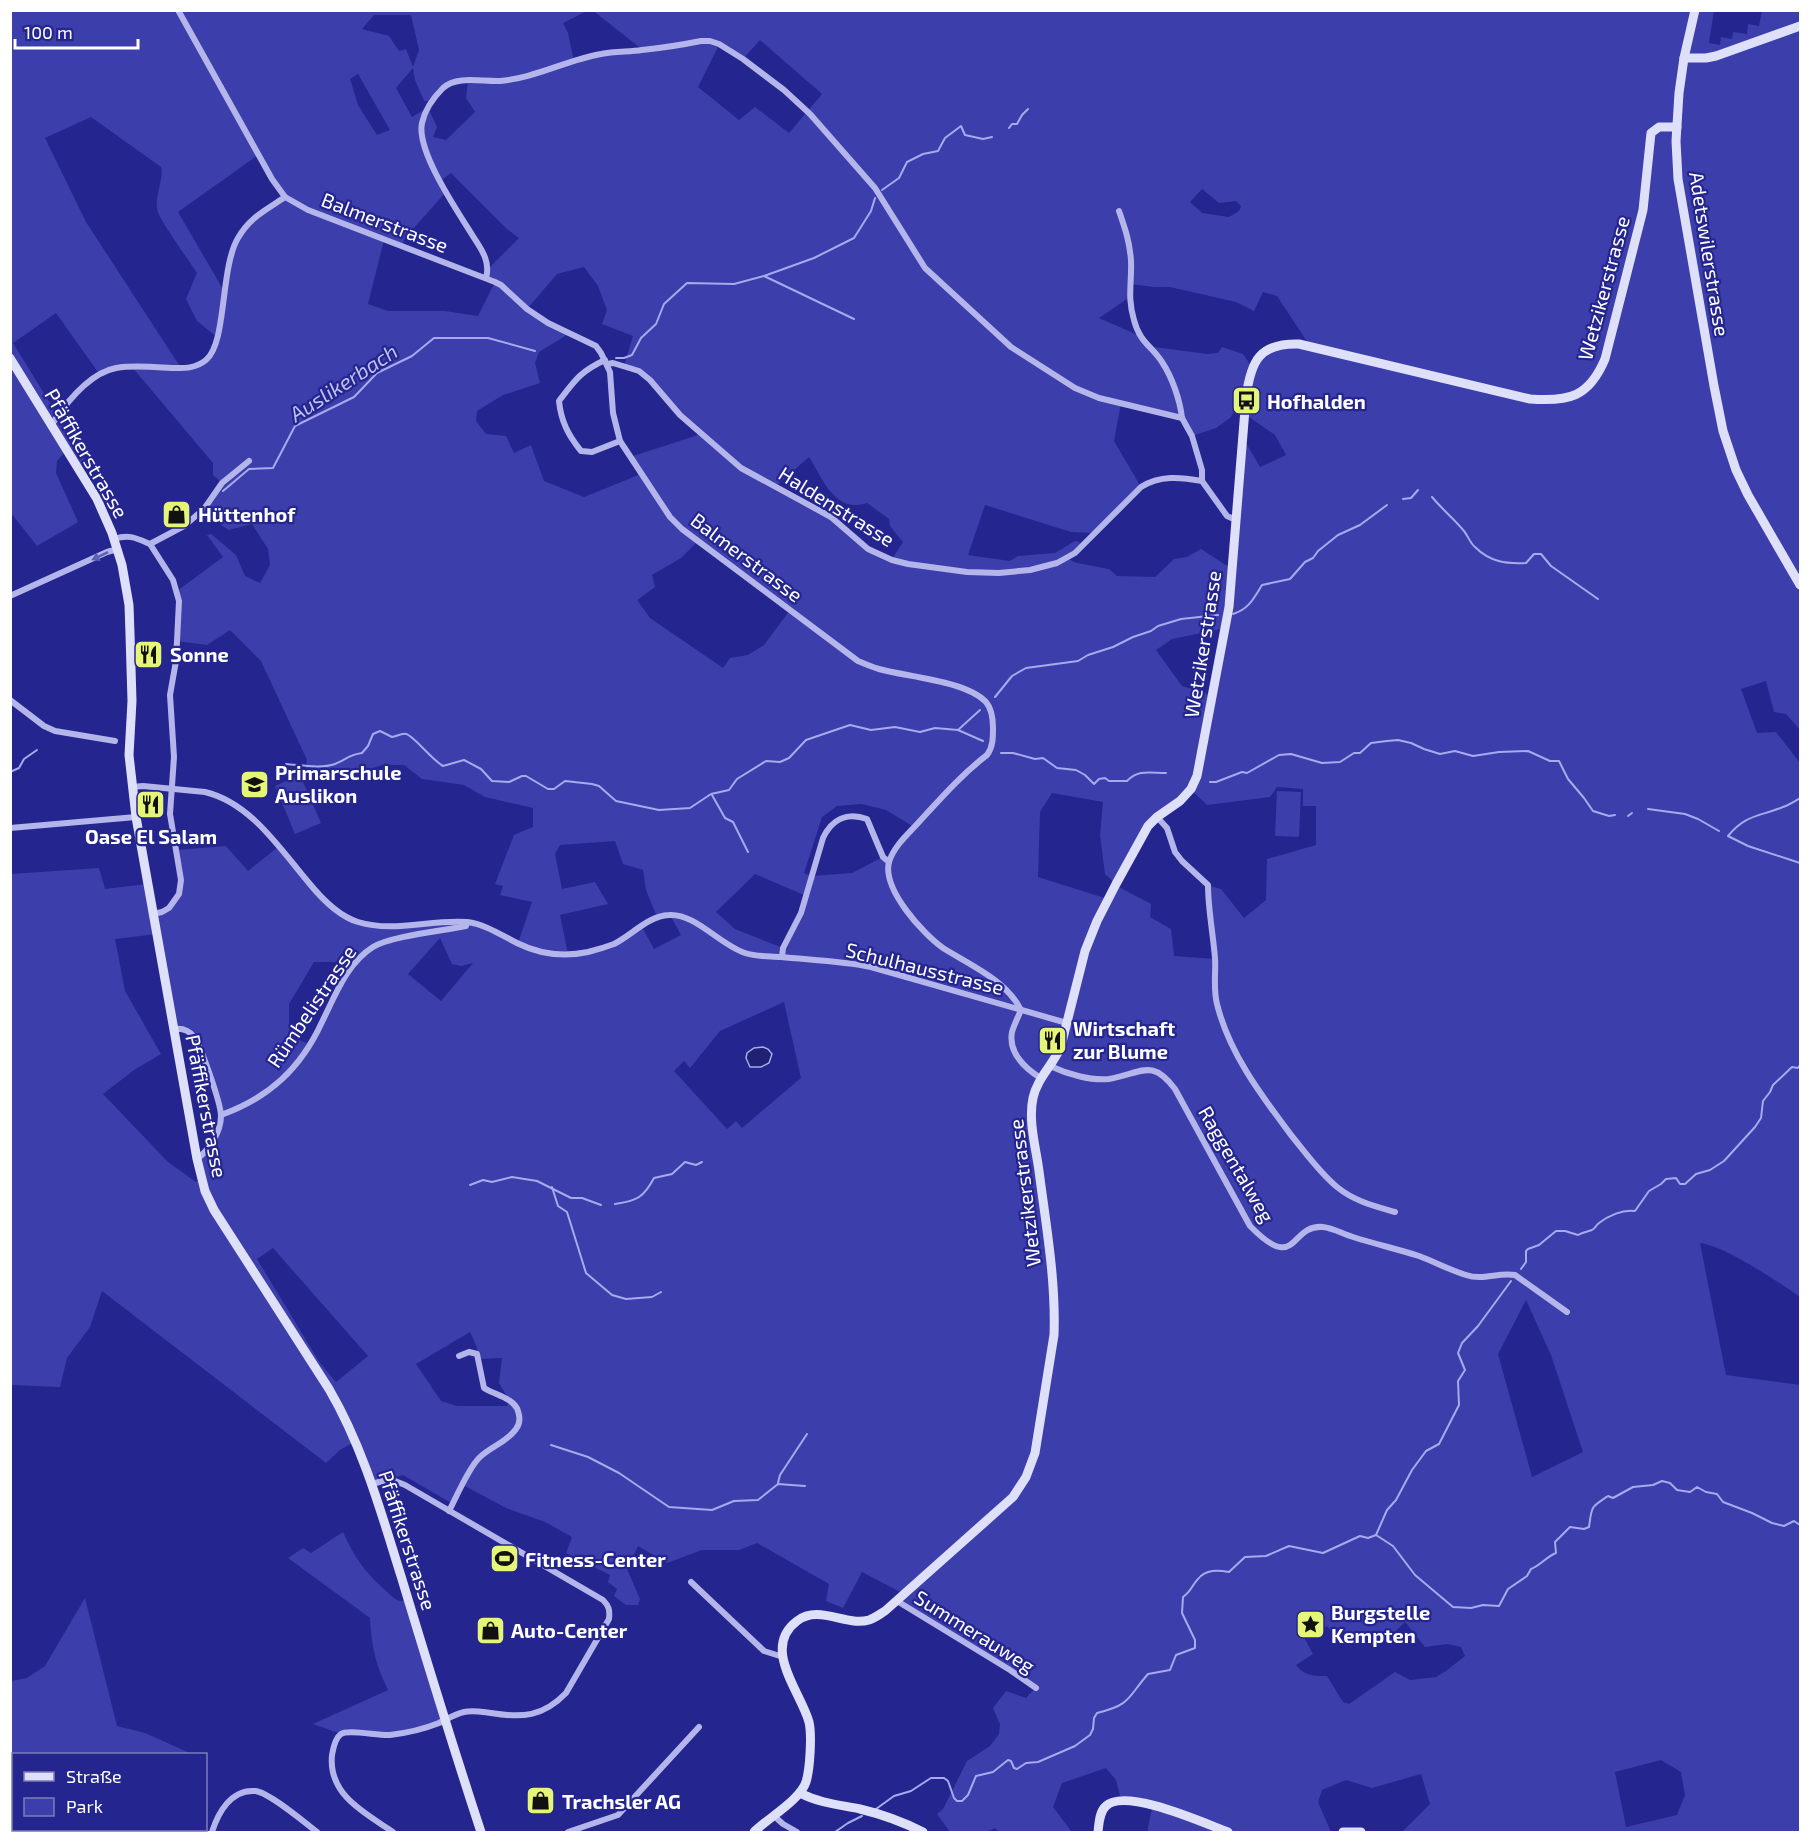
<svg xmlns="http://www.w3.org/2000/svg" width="1811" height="1843" font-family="'Exo 2',sans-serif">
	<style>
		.green { fill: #3c3eac; fill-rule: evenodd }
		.water { fill: #202172; stroke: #a7aaec; stroke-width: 1.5 }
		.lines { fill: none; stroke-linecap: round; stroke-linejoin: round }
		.stream { stroke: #a7aaec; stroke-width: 2 }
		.street { stroke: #b3b5eb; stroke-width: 6 }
		.secondary { stroke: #dedff9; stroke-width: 9 }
		.oneway { fill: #5d5fb3 }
		.labels { text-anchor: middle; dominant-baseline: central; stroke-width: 4.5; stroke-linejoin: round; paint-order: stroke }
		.street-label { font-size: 20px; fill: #fff; stroke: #24258e }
		.poi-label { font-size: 20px; font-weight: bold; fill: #fff; stroke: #24258e; text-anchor: start }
		.water-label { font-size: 21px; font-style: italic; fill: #bfc1f2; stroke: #24258e }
	</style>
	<rect width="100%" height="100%" fill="#24258e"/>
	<g class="green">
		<path d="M592,10H1714L1709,43L1720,45L1721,37L1732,39L1733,32L1747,34L1748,24L1759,26L1762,11H1800V730L1786,714L1774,712L1766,681L1741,689L1757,733L1776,732L1800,763V1297C1777,1281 1725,1246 1700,1243L1726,1375L1800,1385V1832H1402L1430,1804L1421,1774L1372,1788L1346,1780L1322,1790L1318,1802L1331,1832H1148V1827L1153,1805L1121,1800L1116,1780L1106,1768L1062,1783L1053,1807L1072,1832H999L995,1828L987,1832H950L937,1814L943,1809L967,1761L990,1746L999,1734L1000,1724L993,1708L1006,1691L1026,1698L1035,1688L897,1601L904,1594L862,1572L843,1608L826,1601L829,1584L757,1543L739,1550H702L667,1563L638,1546L627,1569L640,1599L638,1605H626L614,1596L617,1589L608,1582L610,1575L566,1553L572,1537L545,1522L506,1508L463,1485L453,1504L403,1475L372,1484L356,1441L340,1450L326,1463L102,1291L90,1327L67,1358L60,1387L11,1385V874L99,868L105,889L147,884L153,913L162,912L179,894L176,850L226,846L248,871L278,847L340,913L375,926L467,922L518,943L532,902L500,895L503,886L495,884L514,835L533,827V808L485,797L464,785L422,779L404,765H382L366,771L305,774L307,760L261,661L230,630L207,645L177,641V591L223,557L207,535L211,534L236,555L245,576L260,583L270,565L268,549L252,524L229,530L215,521L204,509L222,483L213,475V463L132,367L100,375L56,313L13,343L87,463L80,469L67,450L57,461L56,473L78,522L37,546L11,513V11H587L563,23L568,33L574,61L643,50ZM374,15H411L419,50L413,67L406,49L399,51L389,36L362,29ZM760,40L822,94L789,133L755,107L739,120L698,87L719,45L743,59ZM413,68L415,80L424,101H432L449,84L468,81L466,98L475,112L446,140L433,137L437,127L430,112L425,109L412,117L396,88ZM358,74L390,130L377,135L358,105L350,79ZM91,117L161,167C164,178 155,195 157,209C158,218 190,262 197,273L186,299L197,321L218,338L204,362L181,368L86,222L45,138ZM258,155L285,197L251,220L228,262L224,291L178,212ZM451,173L507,229L519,238L489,268L486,278L495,282L478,316L445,311H388L368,304L384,240L402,246L405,238L446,192L441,181ZM1202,189L1219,203L1236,201L1241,206L1239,211L1229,217L1202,213L1190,202ZM584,267L598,286L607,310L602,324L633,336L624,366L650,380L701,434L630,457L641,474L584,497L544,481L531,445L514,453L506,436L486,434L476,421L477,411L503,395L540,383L535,363L539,352L570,333L527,309L557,274ZM1130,284L1154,287H1170L1236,302L1254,311L1263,292L1277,296L1310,346L1266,350L1252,367L1243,354L1222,347L1218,353L1207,354L1147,346L1140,336L1099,318L1130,297ZM1242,399L1245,414L1275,435L1286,455L1260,467L1243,438L1232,569L1201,549L1187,557L1174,559L1155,577L1117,576L1109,569L1077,563L1068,559L1082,545L1079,542L1075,541L1055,553L1018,556L1010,561L968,555L985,505L1071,532L1094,533L1141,487L1114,441L1121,403L1182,418L1192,436L1216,428L1230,418ZM809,457C823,479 835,514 867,503L889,519L890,526L903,542L892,559L868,549L831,517L776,486ZM698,541L790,610L764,645L748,655L730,658L723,668L650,618L637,600L655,587L652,575L681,558ZM1226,628L1211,695L1182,686L1156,650L1172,639ZM1277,787L1303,789V806H1316V845L1267,859L1266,900L1244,918L1221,889L1208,885L1215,959L1174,956L1171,929L1150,917L1151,904L1115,885L1108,899L1038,877L1040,812L1052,793L1103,802L1100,835L1105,874L1116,884L1157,817L1191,790L1207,805L1270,797ZM862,804L886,810L914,827L889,862L883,857L852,873L812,876L804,873L822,817L837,806ZM615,841L623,864L643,870L646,890L657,917L670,915L681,935L654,949L642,927L613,944L568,954L560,915L608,904L595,882L562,889L555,854L560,845ZM755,874L806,896L783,948L735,929L716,912ZM157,934L174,1029L194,1036L221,1115L212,1141L197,1159L201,1178L196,1182L168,1162L103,1094L134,1070L161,1054L125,991L115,939ZM440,938L452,964L461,966L473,963L441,1001L408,974ZM347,951L358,960L338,988L309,1044L289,1036V1004L314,962H336ZM784,1002L801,1078L742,1128L736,1121L727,1129L674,1071L684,1061L690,1068L720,1031ZM273,1248L368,1356L336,1382L320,1363L257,1259ZM1526,1300L1551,1355L1583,1452L1532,1477L1498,1354ZM470,1332L477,1347L478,1359L502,1358L499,1383L509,1400L507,1406H457L441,1401L416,1364ZM1405,1622L1425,1647L1448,1644L1461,1647L1465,1656L1446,1671L1436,1677L1410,1680L1395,1672L1349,1704L1343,1702L1327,1676C1313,1676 1305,1676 1296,1665L1313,1654L1305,1639L1327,1626L1340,1640L1354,1634L1381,1645ZM1661,1760L1681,1772L1685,1795L1677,1815L1626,1827L1615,1772Z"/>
		<polygon points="300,775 321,823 295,834 275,786"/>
		<polygon points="1277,791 1301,792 1299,837 1275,836"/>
		<path d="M343,1532C358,1565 369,1576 395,1599L400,1601L408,1600L444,1720L403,1733L341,1734L313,1724L388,1690C376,1666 371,1645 370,1618L288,1558L303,1548L311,1553Z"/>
		<polygon points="85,1598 117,1726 145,1733 192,1754 14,1754 14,1830 164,1830 161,1832 11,1832 11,1681 27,1678 45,1666"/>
	</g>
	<polygon class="water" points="763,1047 768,1049 772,1054 769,1063 761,1067 750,1067 746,1058 747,1053 754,1048"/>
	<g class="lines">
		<g class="stream">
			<polyline points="1009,128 1012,124 1017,124 1022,115 1028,109"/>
			<polyline points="882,190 899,178 907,162 923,154 938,151 945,138 961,126 965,135 983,139 992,137"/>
			<polyline points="764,276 854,319"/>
			<polyline points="616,358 624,358 632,355 641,338 656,324 664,304 687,283 734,284 764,276 814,258 854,238 871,211 875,198"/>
			<polyline points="223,491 249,469 273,468 295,426 354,397 377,373 412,356 434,338 488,338 535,351"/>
			<path d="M1432,497C1442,509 1454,519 1464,531C1468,536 1470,543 1475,547C1490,562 1506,564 1526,563L1534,554H1541L1551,566L1598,599"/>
			<polyline points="1403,499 1411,498 1418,490"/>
			<path d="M1233,614C1249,609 1254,598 1262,585L1290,579L1305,562L1313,558L1318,551L1338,535L1360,525L1387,505"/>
			<polyline points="995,697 1012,676 1026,668 1078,661 1088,655 1113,647 1133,637 1151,631 1158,626 1181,619 1218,615"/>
			<polyline points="958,730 983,741"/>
			<path d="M1001,753H1013L1035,759L1043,758L1057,768L1076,770L1085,775L1094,784L1099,779L1105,778L1109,781H1127C1138,769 1151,773 1166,773"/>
			<path d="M286,764C301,765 321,769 335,764C347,759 348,755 362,753L368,746L373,734L380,731L392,737C397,736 402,733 406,734C413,735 432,760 443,766L464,760L481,769L492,781L509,782L522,776H526L548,789H554L565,781L592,784L599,786L616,801L659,810L690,808L711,794L729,790L737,779L766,761L780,762L789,758L806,740L850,725L871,730L895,727L920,732L935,728L958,730L980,710"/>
			<polyline points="10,772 19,768 24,759 37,750"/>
			<polyline points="1210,782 1216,782 1242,772 1247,773 1279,755 1291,754 1322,763 1340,762 1354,753 1360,753 1371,743 1387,741 1398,740 1411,743 1424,749 1440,754 1455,751 1473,756 1499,752 1528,751 1550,761 1559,761 1568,779 1584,798 1593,811 1609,816 1615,815"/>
			<polyline points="712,795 725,818 733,822 748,852"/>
			<path d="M1800,798C1795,801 1789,805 1783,807C1759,817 1746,814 1728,836L1748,846L1800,863"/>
			<polyline points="1648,809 1685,814 1698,819 1719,831"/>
			<polyline points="1628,816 1632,813"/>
			<polyline points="470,1185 483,1180 492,1182 512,1177 537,1181 571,1198 582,1198 601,1205"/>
			<polyline points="552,1187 558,1206 567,1212 586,1273 612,1295 626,1299 652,1297 661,1292"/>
			<path d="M615,1204C637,1201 644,1197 654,1178L672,1174L685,1162L696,1165L702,1162"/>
			<path d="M1521,1269L1526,1262V1251L1528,1249L1539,1245L1556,1231H1565L1578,1235C1583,1232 1587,1232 1592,1230C1597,1227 1594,1227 1599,1223C1608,1216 1623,1209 1635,1211L1649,1191L1661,1184L1666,1179L1676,1178L1680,1184H1685L1696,1174L1710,1170L1724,1161L1755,1127L1761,1118L1763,1101L1770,1092L1773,1085L1792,1067L1798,1068L1800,1065"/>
			<polyline points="551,1445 588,1457 619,1473 669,1507 712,1510 734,1501 758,1500 778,1484 805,1486"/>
			<polyline points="778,1483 780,1475 807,1434"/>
			<polyline points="1376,1535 1387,1510 1396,1500 1412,1470 1426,1451 1439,1444 1459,1405 1458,1381 1465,1370 1458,1353 1462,1343 1478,1326 1511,1281"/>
			<path d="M876,1809L894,1796L911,1791L931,1778H944L948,1781L954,1798L957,1801H962L968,1795L976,1776L993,1772L1008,1760L1011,1761L1014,1768L1017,1769L1026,1763L1038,1762L1075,1746L1090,1735L1093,1729L1094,1718L1097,1713C1131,1705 1127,1698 1148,1674L1170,1670L1176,1655L1195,1648V1640L1182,1613L1183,1597C1191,1592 1192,1585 1198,1579C1206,1569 1218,1570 1229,1572L1245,1557L1266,1556L1289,1546L1323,1553L1360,1536L1368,1538L1376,1535L1393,1546L1415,1575L1453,1607L1471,1608L1483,1605L1499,1606L1508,1589L1527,1576L1531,1569C1541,1565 1546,1557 1556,1553L1555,1542L1570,1527L1584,1529L1589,1527C1592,1506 1590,1508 1608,1496L1613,1498L1633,1487L1653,1485L1662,1481L1670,1483L1677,1490L1690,1492L1697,1487L1706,1492L1717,1494L1723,1502L1752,1513L1772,1523L1784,1526L1794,1521L1800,1525"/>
			<polyline points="835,1832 848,1823 862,1816"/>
		</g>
		<g class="street">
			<path d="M178,10L272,179L285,197L308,210L495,282L501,285L527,309L548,323L596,346L601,353L610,372L613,413L620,441L670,517L682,529L858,661C865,664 872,667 879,669C908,677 966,681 986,702C992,709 993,719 993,728C993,738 993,747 987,755C961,775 941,798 919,822C908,834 894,846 889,862C882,889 923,934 943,948C970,965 1006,980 1021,1010C1018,1017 1014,1025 1012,1032C1008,1053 1026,1069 1042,1079"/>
			<path d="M1119,211C1125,228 1130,243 1131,261C1132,282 1127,297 1134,320C1140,343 1151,345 1162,362C1172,377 1180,400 1182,418"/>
			<path d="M486,278C491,260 480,248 471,233C456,209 416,150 422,123C425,109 433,98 443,88C457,75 483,82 500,81C535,78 567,60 601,54C615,51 629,52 642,50C662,48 681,45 701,41H710L719,44L743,59L784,90L810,114L875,188L925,268L1011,347L1075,388L1099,398L1182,418L1192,436L1202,470V481L1227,516L1236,520"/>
			<path d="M605,360C581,371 575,380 559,401C561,421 568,435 581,451L592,452L620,441"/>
			<path d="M607,364L613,363L639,371L650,380L680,415L741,468L831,517L868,549L892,560L908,564L967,572L999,573L1030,570L1057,563L1075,553L1141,487C1160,475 1180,477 1202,481"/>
			<path d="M52,424C66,403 90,373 116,368C134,365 153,367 171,368C184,368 195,369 206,360C227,343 220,268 238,238C250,217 266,210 285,197"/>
			<path d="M114,539C129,534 136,538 150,544L184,526L204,509L222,483L249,461"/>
			<polyline points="150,544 173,580 179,601 176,661 170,695 174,757 170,814 181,880 179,894 169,908 162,912 153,914"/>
			<polyline points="10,596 107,552 118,549"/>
			<polyline points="10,700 44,726 55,731 115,741"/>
			<path d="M132,787L143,786L205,792C251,803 280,849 309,883C322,899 338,916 358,922C394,933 431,919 467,922C485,924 501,935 517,943C539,954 564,957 588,952C596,950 606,947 614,944C632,935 648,916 669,915C695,913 720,945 745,953C756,957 770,956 781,957C811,960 842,961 871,967L1067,1023"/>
			<path d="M1157,817L1167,828L1175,852L1182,861L1208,885C1208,909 1213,933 1215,958C1216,973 1213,989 1217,1004C1229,1053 1261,1095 1291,1135C1305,1152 1319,1172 1337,1187C1354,1201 1374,1206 1395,1212"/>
			<polyline points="10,828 136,817"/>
			<path d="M782,957L783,948L801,913L823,838C832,819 847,812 867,819L883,857L889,862"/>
			<path d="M174,1029C182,1028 189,1030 194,1037C201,1046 221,1104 221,1116C221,1132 209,1150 197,1159"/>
			<path d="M1050,1066C1067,1074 1091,1081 1109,1079C1141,1074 1151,1057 1175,1089L1250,1226C1298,1275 1289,1224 1323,1227C1333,1228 1343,1234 1353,1237C1375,1244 1397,1249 1419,1256C1435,1262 1450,1270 1466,1275C1483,1281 1498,1272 1515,1275L1567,1312"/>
			<path d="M221,1115C269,1098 301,1068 322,1022C335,996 347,963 373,947C391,936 442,931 466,926L467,922"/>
			<path d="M372,1484L390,1479L405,1485L603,1600C609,1606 610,1610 609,1619L566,1693C543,1717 522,1718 491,1713C482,1712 473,1710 464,1712C455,1714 447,1719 439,1723C424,1729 407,1733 390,1735C379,1736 348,1729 341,1734C335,1738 333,1749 332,1755C328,1795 365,1813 393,1832"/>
			<path d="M449,1511C457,1496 468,1469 479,1458C490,1447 507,1442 516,1429C520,1424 520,1417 518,1411C514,1398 495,1395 484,1388L477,1354L469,1352L459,1356"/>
			<polyline points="691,1582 764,1651 783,1657"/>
			<polyline points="897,1601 1010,1670 1036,1688"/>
			<polyline points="773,1815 783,1824 797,1832"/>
			<path d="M212,1832C218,1813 231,1789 255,1791C269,1792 305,1823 317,1832"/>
			<polyline points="568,1832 618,1815 699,1727"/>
		</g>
		<g class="secondary">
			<polyline points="1695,10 1684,58 1679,93 1676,141 1678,179 1714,386 1723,431 1736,470 1748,495 1800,585"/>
			<polyline points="1684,58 1706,58 1716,56 1800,26"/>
			<path d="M10,358L97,499L112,533L122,565L129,605L130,634L132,701L129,755L136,817L197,1159L205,1191L214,1210L329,1389C363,1447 381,1512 401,1576C427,1662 453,1747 481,1832"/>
			<path d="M800,1793C819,1803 840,1805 860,1809C881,1814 903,1822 923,1832"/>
			<path d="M754,1832C768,1818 800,1800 806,1782C810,1769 812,1735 809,1722C801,1692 761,1648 797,1621C819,1604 846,1627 869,1620C875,1618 880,1614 885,1611L1013,1497L1026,1477L1035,1453L1054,1335C1056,1280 1046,1225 1039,1171C1036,1148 1028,1121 1033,1098C1037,1078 1054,1064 1061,1046L1085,951L1097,921L1116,884L1148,826L1157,817L1180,801L1191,789L1197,776L1229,607L1246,397C1251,361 1259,343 1299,344L1530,399C1569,402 1589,397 1605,359L1643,210L1651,133L1659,127H1677"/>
			<path d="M1098,1832C1099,1824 1099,1812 1106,1806C1125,1787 1206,1824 1228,1832"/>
			<polyline points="1343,1832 1361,1832"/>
		</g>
	</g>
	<defs><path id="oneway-solid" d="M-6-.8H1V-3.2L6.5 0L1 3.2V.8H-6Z" transform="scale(1.5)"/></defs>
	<use class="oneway" href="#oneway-solid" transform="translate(100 556) rotate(154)"/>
	<defs>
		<symbol id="bus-square" viewBox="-11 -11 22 22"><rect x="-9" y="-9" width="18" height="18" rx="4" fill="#e5f676" stroke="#24258e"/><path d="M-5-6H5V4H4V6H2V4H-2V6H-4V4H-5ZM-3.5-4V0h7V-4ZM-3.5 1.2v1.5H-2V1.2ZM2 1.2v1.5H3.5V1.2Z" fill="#111"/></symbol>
		<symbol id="shop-square" viewBox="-11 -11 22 22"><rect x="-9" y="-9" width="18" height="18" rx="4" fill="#e5f676" stroke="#24258e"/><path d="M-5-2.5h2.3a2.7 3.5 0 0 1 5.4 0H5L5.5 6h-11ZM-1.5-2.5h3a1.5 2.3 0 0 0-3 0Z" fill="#111"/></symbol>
		<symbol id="restaurant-square" viewBox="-11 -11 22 22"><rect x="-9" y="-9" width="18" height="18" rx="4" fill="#e5f676" stroke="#24258e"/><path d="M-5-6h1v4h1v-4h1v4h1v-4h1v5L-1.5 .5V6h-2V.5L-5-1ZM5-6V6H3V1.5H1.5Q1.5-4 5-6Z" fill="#111"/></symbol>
		<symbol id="school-square" viewBox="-11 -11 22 22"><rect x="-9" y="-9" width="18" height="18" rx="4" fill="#e5f676" stroke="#24258e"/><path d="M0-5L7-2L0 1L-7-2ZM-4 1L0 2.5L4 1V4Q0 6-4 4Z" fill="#111"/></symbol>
		<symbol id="stadium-square" viewBox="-11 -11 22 22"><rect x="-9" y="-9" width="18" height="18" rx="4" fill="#e5f676" stroke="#24258e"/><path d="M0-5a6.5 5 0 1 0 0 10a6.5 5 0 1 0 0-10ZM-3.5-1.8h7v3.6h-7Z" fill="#111"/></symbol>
		<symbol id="sight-square" viewBox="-11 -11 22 22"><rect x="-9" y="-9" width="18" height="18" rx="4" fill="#e5f676" stroke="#24258e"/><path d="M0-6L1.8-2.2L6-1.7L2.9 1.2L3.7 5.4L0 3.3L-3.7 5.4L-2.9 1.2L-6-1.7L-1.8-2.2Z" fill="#111"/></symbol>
	</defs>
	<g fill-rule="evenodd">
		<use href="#bus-square" x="1230" y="384" width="33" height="33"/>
		<use href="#shop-square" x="160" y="498" width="33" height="33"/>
		<use href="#restaurant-square" x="132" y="638" width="33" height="33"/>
		<use href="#school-square" x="238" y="768" width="33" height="33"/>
		<use href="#restaurant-square" x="134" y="788" width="33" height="33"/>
		<use href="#restaurant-square" x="1036" y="1024" width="33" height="33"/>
		<use href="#stadium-square" x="488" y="1542" width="33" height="33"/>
		<use href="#sight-square" x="1294" y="1608" width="33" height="33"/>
		<use href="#shop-square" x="474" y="1614" width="33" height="33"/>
		<use href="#shop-square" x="524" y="1784" width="33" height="33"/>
	</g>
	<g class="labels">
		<g class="street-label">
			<text transform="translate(385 222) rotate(21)">Balmerstrasse</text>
			<text transform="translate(1710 254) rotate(81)">Adetswilerstrasse</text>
			<text transform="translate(1603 288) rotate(-75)">Wetzikerstrasse</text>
			<text transform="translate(87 453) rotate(60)">Pfäffikerstrasse</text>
			<text transform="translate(837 506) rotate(32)">Haldenstrasse</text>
			<text transform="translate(747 557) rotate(37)">Balmerstrasse</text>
			<text transform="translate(1202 644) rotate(-81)">Wetzikerstrasse</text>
			<text transform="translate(925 968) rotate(14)">Schulhausstrasse</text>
			<text transform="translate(311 1006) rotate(-56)">Rümbelistrasse</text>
			<text transform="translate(207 1106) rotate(79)">Pfäffikerstrasse</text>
			<text transform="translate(1237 1164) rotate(60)">Raggentalweg</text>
			<text transform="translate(1024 1193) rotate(-97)">Wetzikerstrasse</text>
			<text transform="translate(408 1540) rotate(72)">Pfäffikerstrasse</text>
			<text transform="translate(975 1631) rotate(32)">Summerauweg</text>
		</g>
		<g class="poi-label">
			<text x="1267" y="401">Hofhalden</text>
			<text x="198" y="514">Hüttenhof</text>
			<text x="170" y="654">Sonne</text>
			<text x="275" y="772">Primarschule<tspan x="275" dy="23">Auslikon</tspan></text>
			<text x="151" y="836" text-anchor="middle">Oase El Salam</text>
			<text x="1073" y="1028">Wirtschaft<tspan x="1073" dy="23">zur Blume</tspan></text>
			<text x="525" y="1559">Fitness-Center</text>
			<text x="1331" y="1612">Burgstelle<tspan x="1331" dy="23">Kempten</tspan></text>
			<text x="511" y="1630">Auto-Center</text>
			<text x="562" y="1801">Trachsler AG</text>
		</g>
		<g class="water-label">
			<text transform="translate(343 382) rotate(-33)">Auslikerbach</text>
		</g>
	</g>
	<rect width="1811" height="1843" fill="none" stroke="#ffffff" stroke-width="24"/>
	<rect x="12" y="1753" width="195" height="78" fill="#24258e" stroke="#7c7cbb" stroke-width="1.5"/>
	<rect x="24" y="1772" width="30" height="9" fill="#dedff9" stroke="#7c7cbb" stroke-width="1.5"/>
	<text x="66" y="1783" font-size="18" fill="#ffffff">Straße</text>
	<rect x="24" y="1798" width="30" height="18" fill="#3c3eac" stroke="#7c7cbb" stroke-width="1.5"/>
	<text x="66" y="1813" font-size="18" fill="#ffffff">Park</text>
	<path d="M15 39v9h123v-9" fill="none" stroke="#ffffff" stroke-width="3"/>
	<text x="24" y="39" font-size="18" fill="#ffffff" stroke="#24258e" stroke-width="4.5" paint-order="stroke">100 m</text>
</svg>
